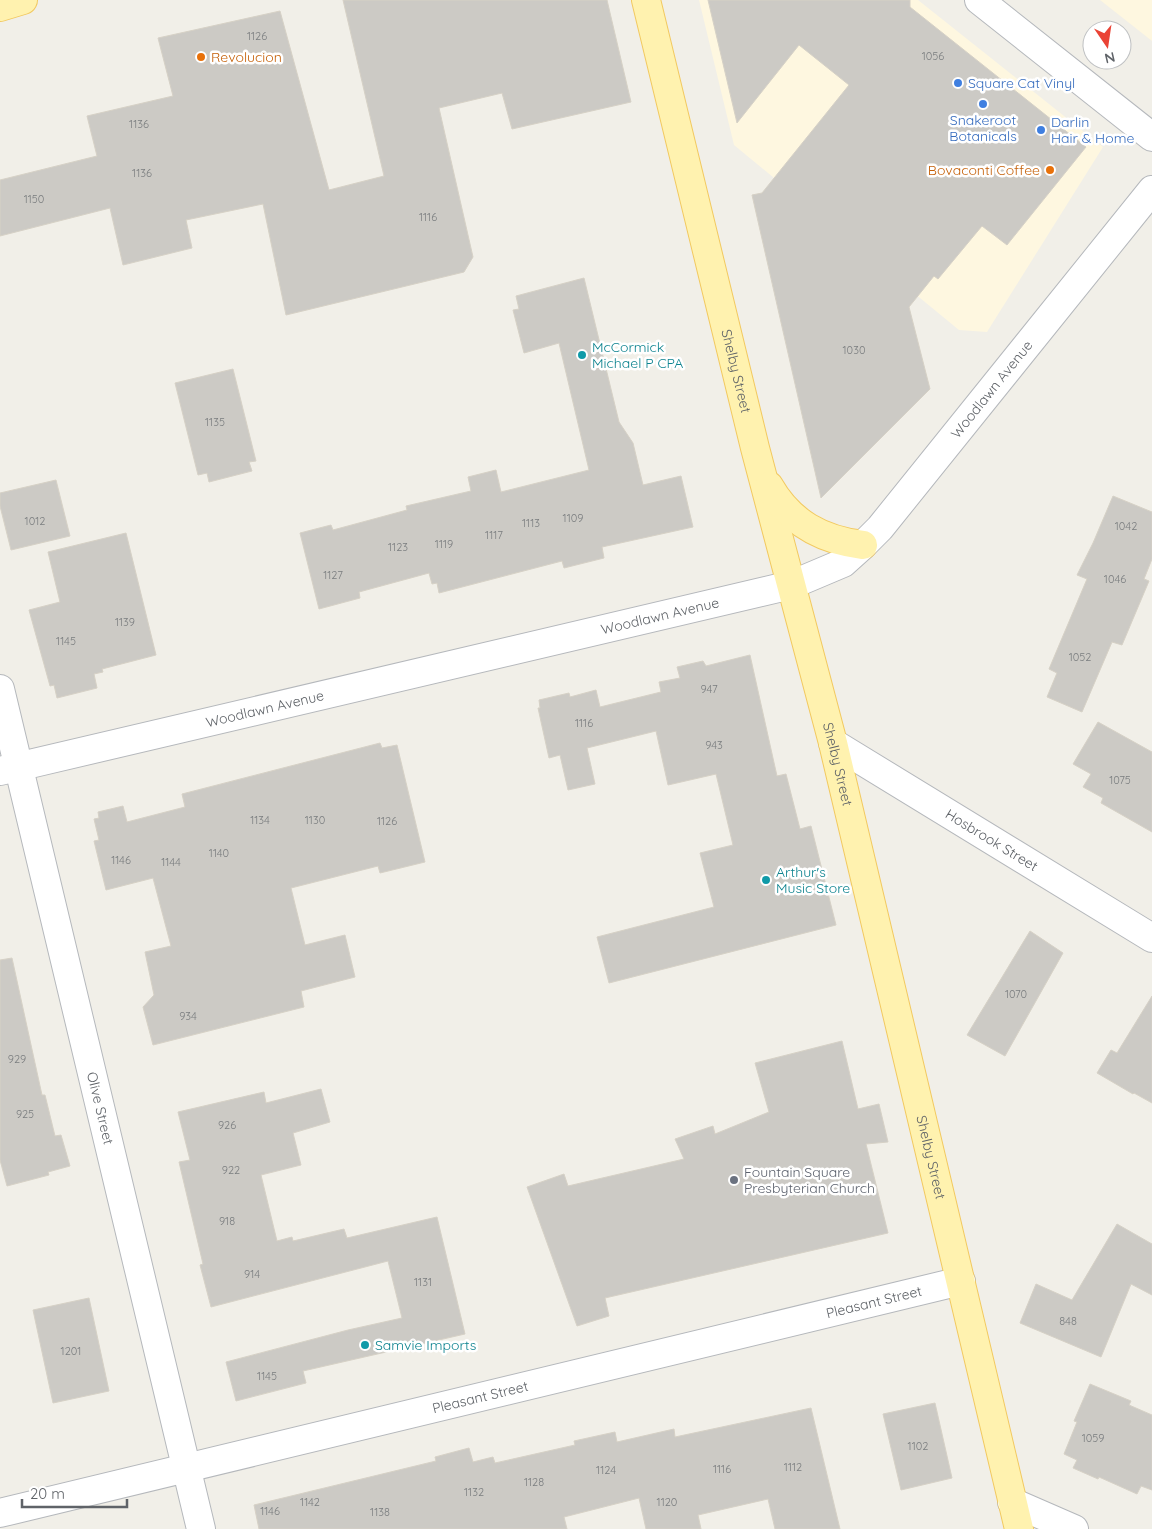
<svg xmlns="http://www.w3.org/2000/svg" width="1152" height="1529" font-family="Quicksand,sans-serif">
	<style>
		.commercial { fill: #fef7e0 }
		.building { fill: #cccac5; stroke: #d6d1c6 }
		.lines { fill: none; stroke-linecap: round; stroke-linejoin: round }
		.minor-casing { stroke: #b5b8bc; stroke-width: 30 }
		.major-casing { stroke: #f2c960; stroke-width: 30 }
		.minor { stroke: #fff; stroke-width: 28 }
		.major { stroke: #fff2af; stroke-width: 28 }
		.food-dot { fill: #e8710a; stroke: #fff; stroke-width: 2 }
		.shop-dot { fill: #3f7fe0; stroke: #fff; stroke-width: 2 }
		.culture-dot { fill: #0f9aa8; stroke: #fff; stroke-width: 2 }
		.worship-dot { fill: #6b7280; stroke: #fff; stroke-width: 2 }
		.labels { text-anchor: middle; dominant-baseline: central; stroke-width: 5; stroke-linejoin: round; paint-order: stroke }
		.number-label { font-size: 11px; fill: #7a7d7f }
		.food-label { font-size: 14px; fill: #c56008; stroke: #fff; text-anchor: start }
		.shop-label { font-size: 14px; fill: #366cbe; stroke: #fff; text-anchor: start }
		.culture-label { font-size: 14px; fill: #0d838f; stroke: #fff; text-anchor: start }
		.street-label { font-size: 14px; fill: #5f6368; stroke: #fff }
		.worship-label { font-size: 14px; fill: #5b616d; stroke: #fff; text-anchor: start }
	</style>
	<rect width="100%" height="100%" fill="#f1efe8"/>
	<g class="commercial">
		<polygon points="699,0 918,0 1103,147 987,332 959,330 734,145"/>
		<polygon points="1100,0 1152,0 1152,41"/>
	</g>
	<g class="building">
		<polygon points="343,0 607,0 631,102 512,129 502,93 439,108 473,257 464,272 286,315 263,204 186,220 192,248 123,265 110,208 0,236 0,180 97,156 87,116 173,96 158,38 280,11 329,190 384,176"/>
		<polygon points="708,0 910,0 910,7 1086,147 1007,245 982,226 938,279 934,276 909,307 930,389 821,498 752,195 762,193 849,85 799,45 737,123"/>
		<polygon points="584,278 619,422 633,443 643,485 681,476 693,527 602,547 604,558 564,568 562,561 439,593 437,583 432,584 429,573 359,592 360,598 319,609 300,533 331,525 333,530 407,510 406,506 471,491 468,477 496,470 501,492 589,470 559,343 524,353 513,310 519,309 516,296"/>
		<polygon points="233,369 256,461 249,462 252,471 209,482 207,473 198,475 175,383"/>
		<polygon points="56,480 70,536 11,550 0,506 0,493"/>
		<polygon points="1113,496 1152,512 1152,559 1144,579 1149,581 1122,645 1112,642 1082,712 1047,697 1057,673 1049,669 1087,579 1077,575 1093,543"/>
		<polygon points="126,533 156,655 102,669 103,672 94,674 97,688 57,698 54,685 50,686 29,610 60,602 48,552"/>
		<polygon points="750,655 777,776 786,774 800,829 811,826 836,925 609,983 597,937 714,907 700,853 733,845 716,774 668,785 656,731 587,748 595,784 568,790 560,755 549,758 538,708 540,708 539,700 569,693 570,697 596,690 600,707 661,692 659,682 680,678 677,667 703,661 706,666"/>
		<polygon points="1098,722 1152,752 1152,832 1101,803 1103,798 1083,787 1091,774 1073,764"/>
		<polygon points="380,743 382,748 397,745 425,862 380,873 378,866 291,888 305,945 345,935 355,977 301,991 304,1007 153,1045 143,1007 154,995 145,952 171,946 153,878 106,890 94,841 99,840 94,819 99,818 98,812 123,806 127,822 185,807 182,794"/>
		<polygon points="1030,931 1063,953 1005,1056 967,1035"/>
		<polygon points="12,958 42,1095 45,1095 55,1136 61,1135 70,1166 48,1172 49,1175 7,1186 0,1160 0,960"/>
		<polygon points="1152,996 1152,1103 1134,1093 1133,1094 1097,1073 1111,1050 1117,1053"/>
		<polygon points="842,1041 858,1109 879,1104 888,1142 866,1144 888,1233 605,1298 609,1316 577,1326 527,1187 564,1174 568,1186 684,1159 675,1139 713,1126 715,1134 769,1112 755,1063"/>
		<polygon points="321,1089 330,1122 293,1133 301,1165 261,1175 277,1241 292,1237 293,1241 344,1229 347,1238 437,1217 465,1334 303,1371 306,1383 236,1401 226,1362 348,1330 402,1318 388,1261 211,1307 200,1265 203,1264 179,1162 190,1160 178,1112 264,1092 266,1103"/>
		<polygon points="1117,1224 1152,1244 1152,1295 1131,1284 1101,1357 1020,1323 1036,1284 1072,1300"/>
		<polygon points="89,1298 109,1391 53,1403 33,1310"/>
		<polygon points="1090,1384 1131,1401 1129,1405 1152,1415 1152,1490 1141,1486 1137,1494 1099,1477 1098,1479 1073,1468 1077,1460 1064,1454 1077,1422 1074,1421"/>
		<polygon points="935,1403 952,1478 901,1490 883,1414"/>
		<polygon points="811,1408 840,1529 775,1529 768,1499 698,1515 701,1529 646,1529 639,1498 564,1517 567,1529 259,1529 254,1505 436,1461 435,1457 469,1448 473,1462 493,1457 495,1463 575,1445 574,1441 615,1432 617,1442 674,1429 675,1437"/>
	</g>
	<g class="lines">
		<defs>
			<g id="minor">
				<polyline points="979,0 1152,137"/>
				<path id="s1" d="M0,689L201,1529"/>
				<path id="s2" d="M833,743L1152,938"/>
				<path id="s3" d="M0,771L791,585L843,563L863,545L880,528L1152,190"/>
				<polyline points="1012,1502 1074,1529"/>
				<path id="s4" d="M0,1513L961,1281"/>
			</g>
			<g id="major">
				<path id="s5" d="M646,0L755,448L833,743L1019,1529"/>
				<polyline points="0,7 23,0"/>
				<path d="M769,486C790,523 822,540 863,545"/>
			</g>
		</defs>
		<use href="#minor" class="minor-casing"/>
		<use href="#major" class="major-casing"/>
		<use href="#minor" class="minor"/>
		<use href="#major" class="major"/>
	</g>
	<g class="food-dot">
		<circle cx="201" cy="57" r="5"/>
		<circle cx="1050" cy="170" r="5"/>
	</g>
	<g class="shop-dot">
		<circle cx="958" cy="83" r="5"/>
		<circle cx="983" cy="104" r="5"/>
		<circle cx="1041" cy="130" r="5"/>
	</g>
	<g class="culture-dot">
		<circle cx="582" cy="355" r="5"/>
		<circle cx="766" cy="880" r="5"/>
		<circle cx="365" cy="1345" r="5"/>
	</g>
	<circle class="worship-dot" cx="734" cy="1180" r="5"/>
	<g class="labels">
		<g class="number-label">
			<text x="257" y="36">1126</text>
			<text x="933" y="56">1056</text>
			<text x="139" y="124">1136</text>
			<text x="142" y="173">1136</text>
			<text x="34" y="199">1150</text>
			<text x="428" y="217">1116</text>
			<text x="854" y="350">1030</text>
			<text x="215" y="422">1135</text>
			<text x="573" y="518">1109</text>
			<text x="35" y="521">1012</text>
			<text x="531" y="523">1113</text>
			<text x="1126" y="526">1042</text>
			<text x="494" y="535">1117</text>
			<text x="444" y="544">1119</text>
			<text x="398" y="547">1123</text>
			<text x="333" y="575">1127</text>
			<text x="1115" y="579">1046</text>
			<text x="125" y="622">1139</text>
			<text x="66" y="641">1145</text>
			<text x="1080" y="657">1052</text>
			<text x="709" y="689">947</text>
			<text x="584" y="723">1116</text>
			<text x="714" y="745">943</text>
			<text x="1120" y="780">1075</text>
			<text x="260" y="820">1134</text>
			<text x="315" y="820">1130</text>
			<text x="387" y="821">1126</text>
			<text x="219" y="853">1140</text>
			<text x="121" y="860">1146</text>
			<text x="171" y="862">1144</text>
			<text x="1016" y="994">1070</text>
			<text x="188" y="1016">934</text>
			<text x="17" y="1059">929</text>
			<text x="25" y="1114">925</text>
			<text x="227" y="1125">926</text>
			<text x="231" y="1170">922</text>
			<text x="227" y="1221">918</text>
			<text x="252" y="1274">914</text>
			<text x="423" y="1282">1131</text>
			<text x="1068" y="1321">848</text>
			<text x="71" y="1351">1201</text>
			<text x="267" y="1376">1145</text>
			<text x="1093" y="1438">1059</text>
			<text x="918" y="1446">1102</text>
			<text x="793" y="1467">1112</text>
			<text x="722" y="1469">1116</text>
			<text x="606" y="1470">1124</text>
			<text x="534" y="1482">1128</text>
			<text x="474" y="1492">1132</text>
			<text x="310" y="1502">1142</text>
			<text x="667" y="1502">1120</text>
			<text x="270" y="1511">1146</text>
			<text x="380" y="1512">1138</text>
		</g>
		<g class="food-label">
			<text x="211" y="57">Revolucion</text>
			<text x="1040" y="170" text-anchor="end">Bovaconti Coffee</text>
		</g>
		<g class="shop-label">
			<text x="968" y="83">Square Cat Vinyl</text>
			<text x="983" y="120" text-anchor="middle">Snakeroot<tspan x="983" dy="16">Botanicals</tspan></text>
			<text x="1051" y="122">Darlin<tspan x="1051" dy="16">Hair &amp; Home</tspan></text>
		</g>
		<g class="culture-label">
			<text x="592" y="347">McCormick<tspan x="592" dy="16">Michael P CPA</tspan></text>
			<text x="776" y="872">Arthur's<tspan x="776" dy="16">Music Store</tspan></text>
			<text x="375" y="1345">Samvie Imports</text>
		</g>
		<g class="street-label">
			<text stroke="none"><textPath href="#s5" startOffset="382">Shelby Street</textPath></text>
			<text stroke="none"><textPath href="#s3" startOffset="1098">Woodlawn Avenue</textPath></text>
			<text stroke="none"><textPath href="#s3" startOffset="678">Woodlawn Avenue</textPath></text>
			<text stroke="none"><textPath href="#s3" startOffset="272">Woodlawn Avenue</textPath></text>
			<text stroke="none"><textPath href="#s5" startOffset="788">Shelby Street</textPath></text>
			<text stroke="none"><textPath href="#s2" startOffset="186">Hosbrook Street</textPath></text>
			<text stroke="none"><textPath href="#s1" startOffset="431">Olive Street</textPath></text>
			<text stroke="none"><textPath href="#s5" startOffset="1192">Shelby Street</textPath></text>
			<text stroke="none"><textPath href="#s4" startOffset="899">Pleasant Street</textPath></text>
			<text stroke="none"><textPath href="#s4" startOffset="494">Pleasant Street</textPath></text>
		</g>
		<g class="worship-label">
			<text x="744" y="1172">Fountain Square<tspan x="744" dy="16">Presbyterian Church</tspan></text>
		</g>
	</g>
	<g transform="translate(1107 45) rotate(167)"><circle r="24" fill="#ffffff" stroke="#bfc1c3"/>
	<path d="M0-4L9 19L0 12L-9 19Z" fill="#ea4335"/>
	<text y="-8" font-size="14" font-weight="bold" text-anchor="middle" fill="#5f6368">N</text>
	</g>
	<path d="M22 1499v8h105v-8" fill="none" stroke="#5f6368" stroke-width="2.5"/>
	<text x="30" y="1499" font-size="15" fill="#5f6368" stroke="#ffffff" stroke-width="4" paint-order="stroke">20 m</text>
</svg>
